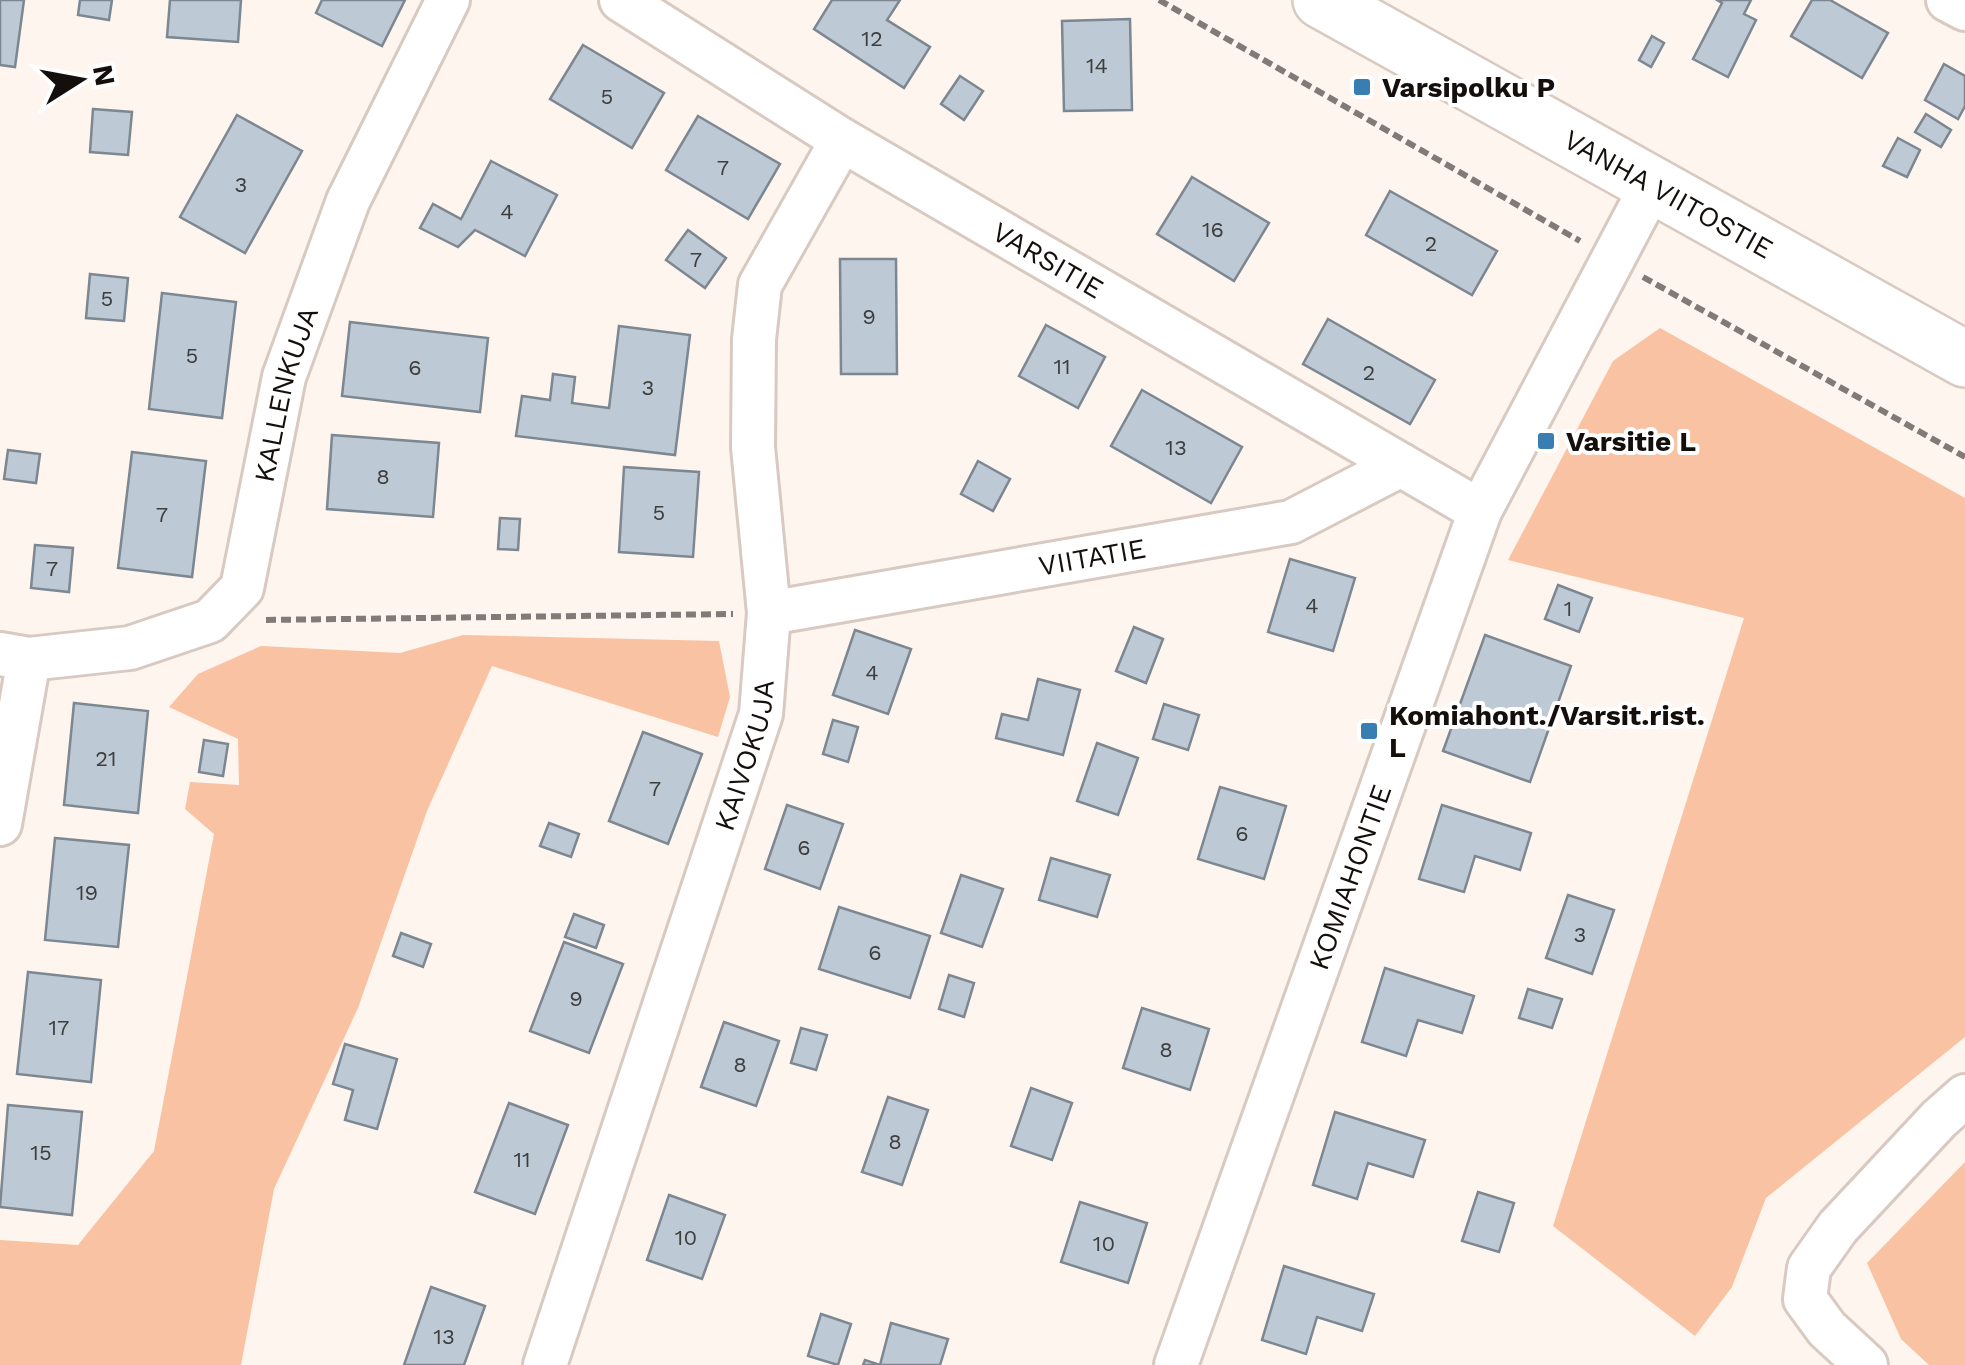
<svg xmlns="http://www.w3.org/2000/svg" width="1965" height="1365" font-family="'Work Sans',sans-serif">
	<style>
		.green { fill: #f9c2a3 }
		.building { fill: #bdc9d4; stroke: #7c8791; stroke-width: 2.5 }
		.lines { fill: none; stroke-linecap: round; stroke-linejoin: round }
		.street-casing { stroke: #d8c9c1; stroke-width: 48 }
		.secondary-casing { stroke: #d8c9c1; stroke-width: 60 }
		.path { stroke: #817a76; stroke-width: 6; stroke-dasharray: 10 5; stroke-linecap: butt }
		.street { stroke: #fff; stroke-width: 42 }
		.secondary { stroke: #fff; stroke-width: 55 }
		.poi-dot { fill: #387eb3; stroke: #fff; stroke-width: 4 }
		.labels { text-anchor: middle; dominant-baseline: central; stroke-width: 8; stroke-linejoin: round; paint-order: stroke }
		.number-label { font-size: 22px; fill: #3e3e3e }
		.poi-label { font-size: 28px; font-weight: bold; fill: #140f0c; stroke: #fff; text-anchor: start }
		.street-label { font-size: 28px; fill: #140f0c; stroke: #fff }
	</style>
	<rect width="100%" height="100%" fill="#fef5ef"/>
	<g class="green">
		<polygon points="1660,328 1965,498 1965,1037 1766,1198 1732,1287 1695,1336 1553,1226 1744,618 1508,560 1613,361"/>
		<polygon points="463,635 719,641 730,697 718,737 492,666 427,811 358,1008 274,1189 241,1365 0,1365 0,1240 78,1245 154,1151 214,834 185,809 190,782 239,785 238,739 169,707 198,674 261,646 400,653"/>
		<polygon points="1965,1162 1965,1365 1929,1365 1901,1339 1867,1263"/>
	</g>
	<g class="building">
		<polygon points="0,0 24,0 15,67 0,65"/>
		<polygon points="80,0 112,0 109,20 78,15"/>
		<polygon points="170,0 241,0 238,42 167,37"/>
		<polygon points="322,0 405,0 382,46 316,13"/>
		<polygon points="832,0 900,0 887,20 930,47 904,88 814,29"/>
		<polygon points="1717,0 1751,0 1744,14 1756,20 1728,77 1693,59 1722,3"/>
		<polygon points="1812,0 1830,0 1888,33 1862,78 1791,36"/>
		<polygon points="1130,19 1132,110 1064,111 1062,21"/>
		<polygon points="1652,36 1664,43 1651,67 1639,60"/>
		<polygon points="583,45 664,93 632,148 550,99"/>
		<polygon points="1944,64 1965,76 1965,106 1958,119 1925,100"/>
		<polygon points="960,76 983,91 964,120 941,104"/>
		<polygon points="93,109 132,112 128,155 90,152"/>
		<polygon points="1926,114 1951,130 1941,147 1915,132"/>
		<polygon points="237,115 302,151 245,253 180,217"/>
		<polygon points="698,116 780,164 748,219 666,170"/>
		<polygon points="1898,138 1920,150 1907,177 1883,166"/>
		<polygon points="491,161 557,195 525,256 475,230 458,247 420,228 433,204 461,219"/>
		<polygon points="1192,177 1269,223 1234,281 1157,234"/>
		<polygon points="1390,191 1497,251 1472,295 1366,235"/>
		<polygon points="688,230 726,258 705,288 666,260"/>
		<polygon points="840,259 896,259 897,374 841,374"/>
		<polygon points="90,274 128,278 124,321 86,318"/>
		<polygon points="162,293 236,302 222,418 149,409"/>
		<polygon points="1328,319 1435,380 1410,424 1303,364"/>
		<polygon points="350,322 488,338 480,412 342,396"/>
		<polygon points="1046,325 1105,357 1078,408 1019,376"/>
		<polygon points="619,326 690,335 675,455 516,436 522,396 550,400 553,374 575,377 572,403 609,408"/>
		<polygon points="1142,390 1242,447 1211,503 1111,446"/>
		<polygon points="332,435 439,443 433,517 327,509"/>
		<polygon points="8,450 40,454 36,483 4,479"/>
		<polygon points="132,452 206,461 192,577 118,568"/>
		<polygon points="978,461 1010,479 993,511 961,494"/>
		<polygon points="624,467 699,472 693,557 619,552"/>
		<polygon points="500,518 520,519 518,550 498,549"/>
		<polygon points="35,545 73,548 69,592 31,588"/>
		<polygon points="1290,559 1355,578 1333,651 1268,632"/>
		<polygon points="1558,585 1592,598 1579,632 1545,619"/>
		<polygon points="1134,627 1163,639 1146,683 1116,671"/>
		<polygon points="855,630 911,649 888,714 833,695"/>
		<polygon points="1485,635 1571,666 1530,782 1443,751"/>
		<polygon points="1038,679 1080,690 1063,755 996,738 1002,714 1028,720"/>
		<polygon points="74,703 148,711 138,813 64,805"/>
		<polygon points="1164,704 1199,715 1188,750 1153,739"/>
		<polygon points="833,720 858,727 848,762 823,754"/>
		<polygon points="643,732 702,754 668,844 609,821"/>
		<polygon points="204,740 228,744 223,776 199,772"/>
		<polygon points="1097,743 1138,758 1118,815 1077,801"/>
		<polygon points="1220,787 1286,806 1264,879 1198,859"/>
		<polygon points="787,805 843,824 820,889 765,869"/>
		<polygon points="1442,805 1531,833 1520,870 1475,856 1464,892 1419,879"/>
		<polygon points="549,823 579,834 571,857 540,846"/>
		<polygon points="55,838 129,845 118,947 45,940"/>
		<polygon points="1051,858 1110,875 1097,917 1039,900"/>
		<polygon points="961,875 1003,889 982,947 941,933"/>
		<polygon points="1568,895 1614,910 1592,974 1546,958"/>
		<polygon points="839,907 930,936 910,998 819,969"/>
		<polygon points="574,914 604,925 596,948 565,937"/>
		<polygon points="401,933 431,944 423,967 393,956"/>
		<polygon points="564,942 623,964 589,1053 530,1031"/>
		<polygon points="1385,968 1474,996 1462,1033 1418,1020 1406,1056 1362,1042"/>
		<polygon points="28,972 101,980 91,1082 17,1074"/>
		<polygon points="949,975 974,983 964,1017 939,1009"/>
		<polygon points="1528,989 1562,999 1552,1028 1519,1018"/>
		<polygon points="1142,1008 1209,1029 1190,1090 1123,1068"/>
		<polygon points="724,1022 779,1041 756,1106 701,1087"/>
		<polygon points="801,1028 827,1035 816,1070 791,1063"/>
		<polygon points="345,1044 397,1059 377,1129 345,1120 353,1090 333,1084"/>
		<polygon points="1031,1088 1072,1103 1052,1160 1011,1146"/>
		<polygon points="888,1097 928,1110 902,1185 862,1172"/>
		<polygon points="509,1103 568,1125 535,1214 475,1192"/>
		<polygon points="8,1105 82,1112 72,1215 0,1207"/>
		<polygon points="1335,1112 1425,1140 1413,1177 1368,1163 1357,1199 1313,1185"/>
		<polygon points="1478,1192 1514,1203 1499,1252 1462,1241"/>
		<polygon points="669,1195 725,1215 702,1279 647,1260"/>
		<polygon points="1080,1202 1147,1223 1128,1283 1061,1262"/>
		<polygon points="1284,1266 1374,1294 1362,1331 1317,1317 1306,1354 1262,1340"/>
		<polygon points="431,1287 485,1306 464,1365 404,1365"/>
		<polygon points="821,1314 851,1324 838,1365 808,1356"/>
		<polygon points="891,1323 948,1339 940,1365 863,1365 865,1360 880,1365"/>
	</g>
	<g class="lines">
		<defs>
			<g id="street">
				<path id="s1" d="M621,0L842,140L1480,511"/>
				<polyline points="1948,0 1965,9"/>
				<path id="s2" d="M769,613L1291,522L1401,465"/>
				<path id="s3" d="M0,654L29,659L130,648L210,621L242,588L284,377L348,201L448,0"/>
				<polyline points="0,824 29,659"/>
				<path id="s4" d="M545,1365L761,714L769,613L753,447L754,339L760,285L842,140"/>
				<path id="s5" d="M1176,1365L1480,511L1652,185"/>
				<polyline points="1866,1365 1827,1329 1805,1299 1809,1268 1838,1227 1939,1119 1965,1096"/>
			</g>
			<g id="secondary">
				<path id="s6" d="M1321,0L1965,359"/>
			</g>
		</defs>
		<use href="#street" class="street-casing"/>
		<use href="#secondary" class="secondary-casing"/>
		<g class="path">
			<polyline points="1159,0 1580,241"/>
			<polyline points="1643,277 1965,457"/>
			<polyline points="266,620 733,614"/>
		</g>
		<use href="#street" class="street"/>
		<use href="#secondary" class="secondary"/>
	</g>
	<g class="poi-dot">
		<rect x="1352" y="77" width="20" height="20" rx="5"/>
		<rect x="1536" y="431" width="20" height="20" rx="5"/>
		<rect x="1359" y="721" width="20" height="20" rx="5"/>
	</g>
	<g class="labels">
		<g class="number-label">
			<text x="872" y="38">12</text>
			<text x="1097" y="65">14</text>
			<text x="607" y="96">5</text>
			<text x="723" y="167">7</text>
			<text x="241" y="184">3</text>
			<text x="507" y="211">4</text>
			<text x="1213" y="229">16</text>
			<text x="1431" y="243">2</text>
			<text x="696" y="259">7</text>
			<text x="107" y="298">5</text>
			<text x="869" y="316">9</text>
			<text x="192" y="355">5</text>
			<text x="1062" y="366">11</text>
			<text x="415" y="367">6</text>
			<text x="1369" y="372">2</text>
			<text x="648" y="387">3</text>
			<text x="1176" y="447">13</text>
			<text x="383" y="476">8</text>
			<text x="659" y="512">5</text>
			<text x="162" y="514">7</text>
			<text x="52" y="568">7</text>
			<text x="1312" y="605">4</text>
			<text x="1568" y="608">1</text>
			<text x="872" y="672">4</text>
			<text x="106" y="758">21</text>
			<text x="655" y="788">7</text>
			<text x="1242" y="833">6</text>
			<text x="804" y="847">6</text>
			<text x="87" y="892">19</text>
			<text x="1580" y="934">3</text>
			<text x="875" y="952">6</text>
			<text x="576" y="998">9</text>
			<text x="59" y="1027">17</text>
			<text x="1166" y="1049">8</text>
			<text x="740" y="1064">8</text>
			<text x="895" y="1141">8</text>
			<text x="41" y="1152">15</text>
			<text x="522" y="1159">11</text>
			<text x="686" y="1237">10</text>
			<text x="1104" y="1243">10</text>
			<text x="444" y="1336">13</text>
		</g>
		<g class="poi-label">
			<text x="1382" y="87">Varsipolku P</text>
			<text x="1566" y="441">Varsitie L</text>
			<text x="1389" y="715">Komiahont./Varsit.rist.<tspan x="1389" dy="32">L</tspan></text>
		</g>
		<g class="street-label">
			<text stroke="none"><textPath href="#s6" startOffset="398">VANHA VIITOSTIE</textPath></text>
			<text stroke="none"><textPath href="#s1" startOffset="500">VARSITIE</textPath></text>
			<text stroke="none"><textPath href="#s3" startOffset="460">KALLENKUJA</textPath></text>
			<text stroke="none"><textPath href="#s2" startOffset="328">VIITATIE</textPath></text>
			<text stroke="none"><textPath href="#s4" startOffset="642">KAIVOKUJA</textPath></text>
			<text stroke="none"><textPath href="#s5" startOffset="518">KOMIAHONTIE</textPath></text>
		</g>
	</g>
	<g transform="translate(80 80) rotate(79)" stroke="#ffffff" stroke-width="8" paint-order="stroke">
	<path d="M0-8L18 38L0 25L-18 38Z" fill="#140f0c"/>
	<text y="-15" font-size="28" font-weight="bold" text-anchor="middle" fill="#140f0c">N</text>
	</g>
</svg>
